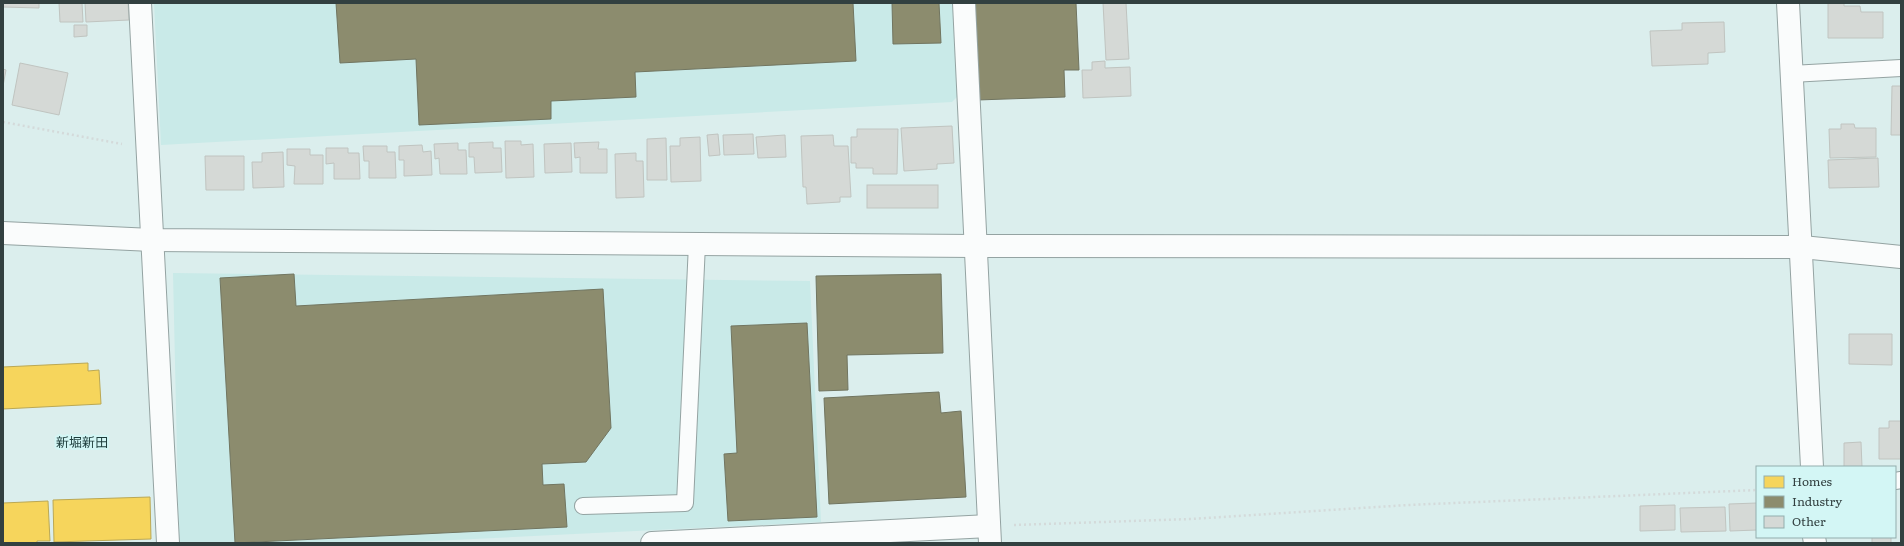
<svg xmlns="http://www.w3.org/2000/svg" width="1904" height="546" font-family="Literata,'Noto Sans JP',serif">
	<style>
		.built { fill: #c9eae8 }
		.homes { fill: #f6d55c; stroke: #bba854 }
		.industry { fill: #8c8c6e; stroke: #717560 }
		.building { fill: #d5d9d6; stroke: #c0c4c0 }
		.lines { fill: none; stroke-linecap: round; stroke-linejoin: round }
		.service-casing { stroke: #94a3a2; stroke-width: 18 }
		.minor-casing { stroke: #94a3a2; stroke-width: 24 }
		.tertiary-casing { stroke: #94a3a2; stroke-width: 24 }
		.path { stroke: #d4dada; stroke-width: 2.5; stroke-dasharray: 2 3; stroke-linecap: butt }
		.service { stroke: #fafcfc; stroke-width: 16 }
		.minor { stroke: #fafcfc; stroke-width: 22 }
		.tertiary { stroke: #fafcfc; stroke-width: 22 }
		.labels { text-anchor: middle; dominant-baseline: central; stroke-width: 4; stroke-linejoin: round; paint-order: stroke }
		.quarter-label { font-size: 13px; fill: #1d3c3b; stroke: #d3f6f5 }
	</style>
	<rect width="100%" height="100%" fill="#dbeeed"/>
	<g class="built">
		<polygon points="154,3 954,3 959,95 952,102 161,145"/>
		<polygon points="173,273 810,281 821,522 391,543 179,543"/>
	</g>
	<g class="homes">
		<polygon points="88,363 88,371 99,370 101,404 3,409 3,367"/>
		<polygon points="150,497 151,539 54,542 53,500"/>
		<polygon points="48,501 50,541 37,541 37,543 3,543 3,503"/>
	</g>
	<g class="industry">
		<polygon points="336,3 853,3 856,61 635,72 636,97 551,101 551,119 419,125 416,59 340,63"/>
		<polygon points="892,3 939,3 941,43 893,44"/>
		<polygon points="973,3 1076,3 1079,70 1064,70 1065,97 977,100"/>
		<polygon points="294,274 296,306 603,289 611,428 586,462 542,464 543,485 564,484 567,527 235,543 220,278"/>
		<polygon points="941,274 943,353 847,355 848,390 819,391 816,276"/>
		<polygon points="807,323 817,517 728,521 724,454 737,453 731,326"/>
		<polygon points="939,392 941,413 961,411 966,497 829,504 824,398"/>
	</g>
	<g class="building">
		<polygon points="3,3 39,3 39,8 3,7"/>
		<polygon points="59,3 82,3 83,22 60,22"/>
		<polygon points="85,3 128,3 129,20 86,22"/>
		<polygon points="1103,3 1126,3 1129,59 1106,60"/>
		<polygon points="1828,3 1844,3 1844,6 1860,6 1861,12 1883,12 1883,38 1828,38"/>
		<polygon points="1724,22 1725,52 1708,53 1708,64 1652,66 1650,31 1682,30 1682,23"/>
		<polygon points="74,25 87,25 87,36 74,37"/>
		<polygon points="1105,61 1105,68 1130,67 1131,96 1083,98 1082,70 1092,70 1092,62"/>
		<polygon points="20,63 68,73 59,115 12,105"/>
		<polygon points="3,69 6,70 3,86"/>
		<polygon points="1892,86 1901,86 1901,135 1891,135"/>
		<polygon points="1841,124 1854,124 1855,128 1876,128 1876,157 1830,158 1829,129 1841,129"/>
		<polygon points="952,126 954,163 937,164 937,169 904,171 901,128"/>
		<polygon points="857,129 898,129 897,174 873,174 873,168 856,168 856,163 851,163 851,137 857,137"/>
		<polygon points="718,134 720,155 709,156 707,135"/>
		<polygon points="753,134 754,154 724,155 723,135"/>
		<polygon points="785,135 786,157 758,158 756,137"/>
		<polygon points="833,135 834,146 848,146 851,197 840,197 840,202 807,204 806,187 803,187 801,136"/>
		<polygon points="700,137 701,181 671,182 670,146 680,146 680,138"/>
		<polygon points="666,138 667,180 647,180 647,139"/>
		<polygon points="505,141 521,141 521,145 533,144 534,177 506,178"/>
		<polygon points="493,142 493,148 501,148 502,172 475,173 474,157 469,157 469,143"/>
		<polygon points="599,142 598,149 607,149 607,173 580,173 580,157 575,158 574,143"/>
		<polygon points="458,143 458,150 466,150 467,174 440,174 439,158 435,159 434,144"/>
		<polygon points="571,143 572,172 545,173 544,144"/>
		<polygon points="422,145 423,152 431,151 432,175 404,176 404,160 399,160 399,146"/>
		<polygon points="363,146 387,146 387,152 395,152 396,178 369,178 369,161 364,161"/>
		<polygon points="326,148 348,148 348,153 359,153 360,179 334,179 334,163 326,164"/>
		<polygon points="287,149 310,149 310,155 323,155 323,184 294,184 295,166 287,165"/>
		<polygon points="283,152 284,187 253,188 252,162 262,162 262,153"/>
		<polygon points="636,153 636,161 643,161 644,197 616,198 615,154"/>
		<polygon points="205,156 244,156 244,190 206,190"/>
		<polygon points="1878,158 1879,187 1829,188 1828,160"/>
		<rect x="867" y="185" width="71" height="23"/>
		<polygon points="1849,334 1892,334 1892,365 1849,364"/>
		<polygon points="1889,421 1901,421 1901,459 1879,459 1879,428 1889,428"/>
		<polygon points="1861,442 1862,467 1844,467 1844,443"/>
		<polygon points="1757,503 1757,530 1730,531 1729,504"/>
		<polygon points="1675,505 1675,530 1640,531 1640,506"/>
		<polygon points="1725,507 1726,531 1681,532 1680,508"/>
		<rect x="1872" y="537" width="19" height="6"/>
	</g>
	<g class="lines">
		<defs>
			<g id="service">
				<polyline points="1791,74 1901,68"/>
				<polyline points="1895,481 1901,480"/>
				<polyline points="583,506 685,503 697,244"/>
			</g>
			<g id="minor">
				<polyline points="140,3 168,543"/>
				<polyline points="964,3 990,543"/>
				<polyline points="1788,3 1812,467"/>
				<polyline points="1814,537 1815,543"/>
				<polyline points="652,543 989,526"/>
			</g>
			<polyline id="tertiary" points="3,233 152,240 975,246 1802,247 1901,257"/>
		</defs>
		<use href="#service" class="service-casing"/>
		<use href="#minor" class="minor-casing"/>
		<use href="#tertiary" class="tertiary-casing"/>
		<g class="path">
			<polyline points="3,122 122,144"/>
			<polyline points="1014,525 1191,519 1408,505 1757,490"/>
		</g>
		<use href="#service" class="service"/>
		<use href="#minor" class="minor"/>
		<use href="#tertiary" class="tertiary"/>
	</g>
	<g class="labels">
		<g class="quarter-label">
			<text x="82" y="441">新堀新田</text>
		</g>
	</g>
	<rect width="1904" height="546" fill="none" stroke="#324040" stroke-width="8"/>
	<rect x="1756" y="466" width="140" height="72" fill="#d3f6f5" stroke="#93adad"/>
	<rect x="1764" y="476" width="20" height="12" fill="#f6d55c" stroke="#93adad"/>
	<text x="1792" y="486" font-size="12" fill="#324040">Homes</text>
	<rect x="1764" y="496" width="20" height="12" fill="#8c8c6e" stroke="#93adad"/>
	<text x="1792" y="506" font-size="12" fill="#324040">Industry</text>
	<rect x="1764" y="516" width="20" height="12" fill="#d5d9d6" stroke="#93adad"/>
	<text x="1792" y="526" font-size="12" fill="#324040">Other</text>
</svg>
